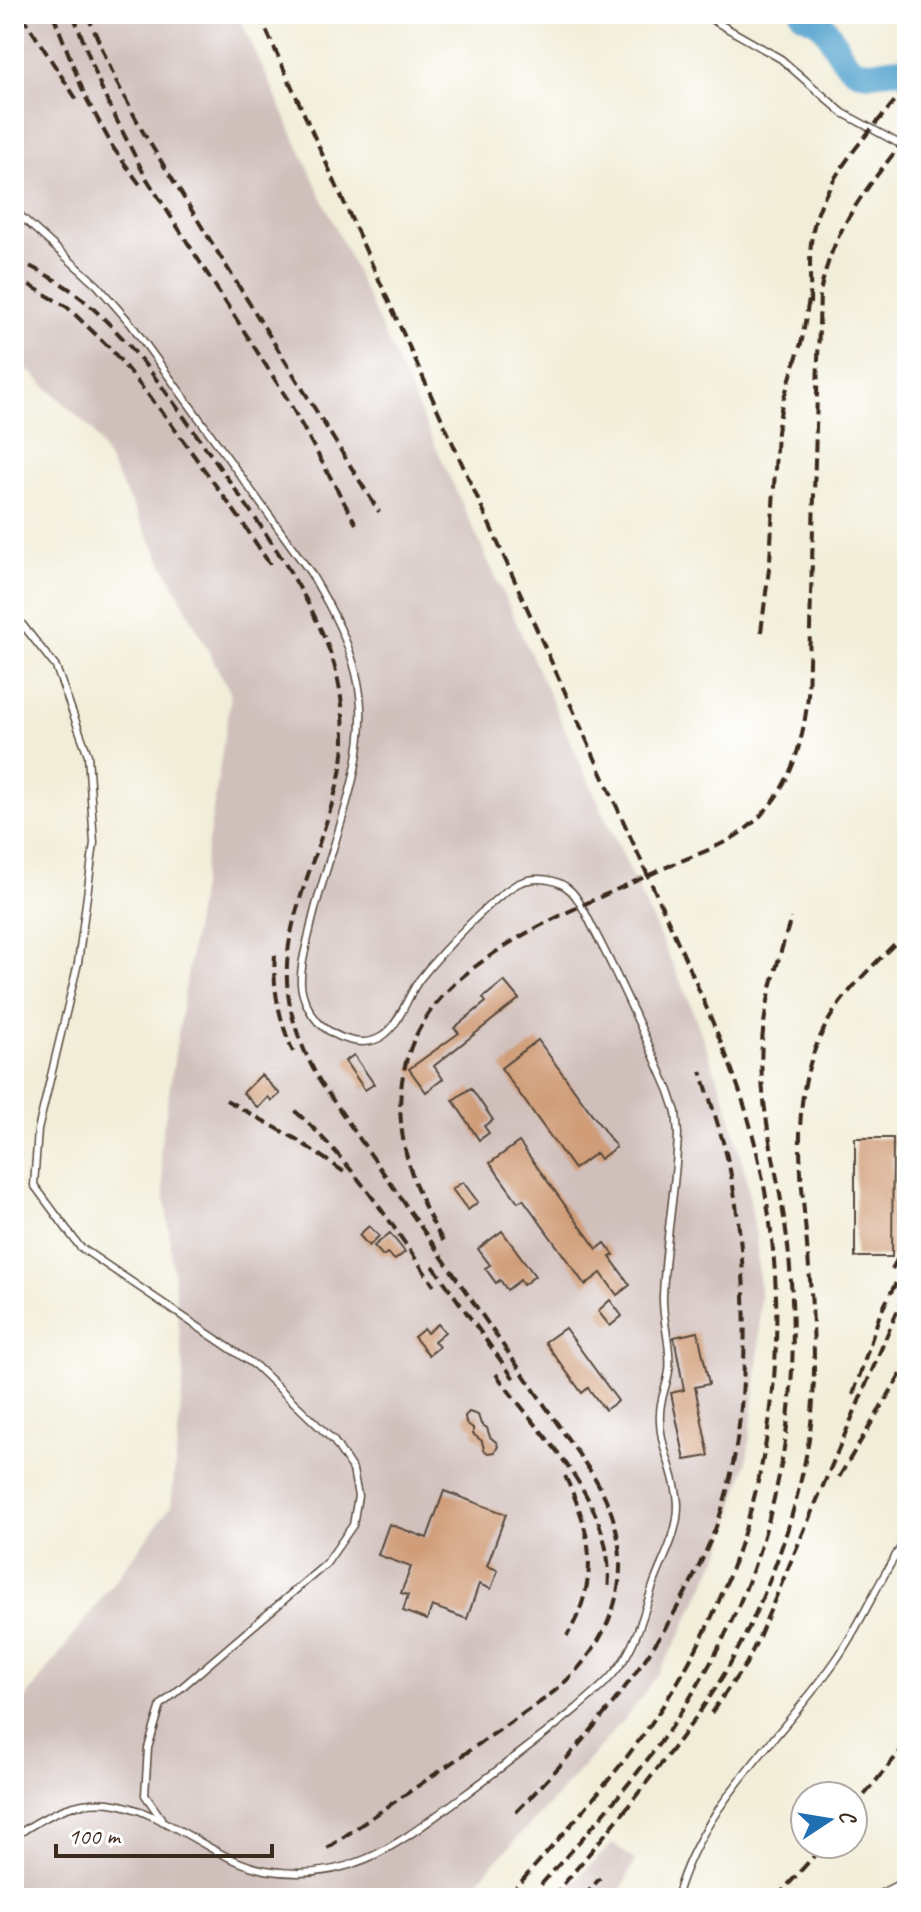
<svg xmlns="http://www.w3.org/2000/svg" width="921" height="1912" font-family="Caveat,sans-serif">
	<style>
		.industrial { fill: #d0c0bc }
		.lines { fill: none; stroke-linecap: round; stroke-linejoin: round }
		.river { stroke: #56a4cf; stroke-width: 26 }
		.building { fill: #d09d78 }
		.lane-casing { stroke: #56473a; stroke-width: 9 }
		.lane { stroke: #fff; stroke-width: 6 }
		.rail { stroke: #3b2a1e; stroke-width: 4; stroke-dasharray: 12 6; stroke-linecap: butt }
	</style>
	<rect width="100%" height="100%" fill="#fff"/>
	<filter id="ink" filterUnits="userSpaceOnUse"><feTurbulence type="fractalNoise" baseFrequency=".0125" numOctaves="2"/><feDisplacementMap in="SourceGraphic" scale="16" xChannelSelector="R" yChannelSelector="G"/><feConvolveMatrix kernelMatrix="1 2 1 2 8 2 1 2 1" color-interpolation-filters="sRGB"/></filter>
	<filter id="wash" filterUnits="userSpaceOnUse"><feTurbulence type="fractalNoise" baseFrequency=".006" numOctaves="4" result="noise"/><feDisplacementMap in="SourceGraphic" scale="32" xChannelSelector="R" yChannelSelector="G"/><feGaussianBlur stdDeviation="1.8" result="paint"/><feColorMatrix in="noise" values="0 0 0 0 0 0 0 0 0 0 0 0 0 0 0 0 0 1.4 0 .05"/><feComposite in="paint" operator="in"/></filter>
	<g filter="url(#wash)">
		<rect width="100%" height="100%" fill="#f1edd8"/>
		<g class="industrial">
			<polygon points="14,14 238,14 688,998 729,1109 746,1176 756,1236 760,1294 759,1357 747,1461 722,1549 681,1634 659,1672 632,1710 559,1794 461,1898 14,1898 14,1714 171,1506 184,1374 160,1150 231,694 93,431 14,356"/>
			<polygon points="613,1843 635,1861 617,1898 561,1898 577,1878"/>
		</g>
		<g class="lines">
			<path class="river" d="M803,14C808,17 815,19 820,23C835,35 837,62 859,71C875,78 891,64 907,72"/>
		</g>
		<g id="blocks">
			<g class="building">
				<polygon points="504,981 519,999 434,1066 443,1079 426,1092 409,1069 459,1033 454,1028 486,1002 483,998"/>
				<polygon points="538,1040 616,1147 600,1159 596,1153 574,1169 501,1068"/>
				<polygon points="354,1055 374,1084 365,1090 345,1061"/>
				<polygon points="261,1075 280,1094 272,1101 268,1097 258,1108 243,1093"/>
				<polygon points="471,1088 493,1120 484,1126 489,1133 479,1140 453,1100"/>
				<polygon points="855,1138 893,1138 892,1257 855,1257"/>
				<polygon points="519,1142 597,1249 605,1243 614,1255 610,1257 630,1285 617,1295 601,1273 585,1285 523,1199 518,1202 490,1163"/>
				<polygon points="463,1182 478,1202 468,1210 452,1189"/>
				<polygon points="369,1226 379,1236 369,1246 359,1235"/>
				<polygon points="502,1231 535,1276 523,1285 520,1280 507,1290 500,1280 496,1283 485,1268 490,1265 478,1249"/>
				<polygon points="390,1233 405,1252 395,1260 387,1253 383,1256 374,1246"/>
				<polygon points="610,1300 622,1316 610,1326 598,1311"/>
				<polygon points="438,1324 445,1332 434,1341 439,1347 429,1355 414,1337 424,1329 427,1333"/>
				<polygon points="565,1328 618,1401 605,1410 588,1388 582,1393 545,1342"/>
				<polygon points="698,1332 709,1384 695,1387 709,1456 685,1460 671,1393 684,1390 674,1337"/>
				<polygon points="469,1412 478,1415 481,1424 487,1428 490,1437 496,1442 498,1446 495,1452 488,1453 484,1450 482,1441 473,1434 473,1428 466,1423 465,1416"/>
				<polygon points="444,1491 506,1514 487,1566 498,1570 491,1589 479,1584 467,1619 432,1606 427,1620 403,1611 408,1595 401,1593 411,1567 378,1555 389,1524 427,1538"/>
			</g>
		</g>
	</g>
	<g filter="url(#ink)">
		<use href="#blocks" fill-opacity="0" stroke="#56473a" stroke-width="2"/>
		<g class="lines">
			<defs>
				<g id="lane">
					<polyline points="702,14 781,59 843,113 907,148"/>
					<path d="M14,210L97,285L131,324L310,572C334,612 359,659 361,707C364,780 325,858 310,930C306,947 300,966 301,984C302,997 309,1012 318,1022C334,1038 364,1050 384,1035C401,1022 407,996 420,979C438,956 494,895 519,883C535,876 558,878 571,891C581,901 588,919 595,932C622,984 646,1038 669,1091L676,1112L678,1134C676,1188 665,1242 663,1296C662,1321 672,1347 669,1371C667,1386 660,1398 660,1414C658,1446 677,1474 678,1505C678,1534 664,1556 654,1583C645,1608 639,1635 625,1658C613,1678 594,1693 577,1708C540,1739 501,1767 463,1796C399,1843 350,1885 265,1870C243,1866 222,1855 202,1843C125,1799 93,1782 14,1837"/>
					<polyline points="14,614 56,667 88,755 94,843 78,963 38,1130 34,1185 80,1247 256,1366 334,1441 353,1470 358,1496 353,1525 326,1564 161,1705 148,1748 145,1795 161,1818"/>
					<polyline points="903,1214 907,1206"/>
					<path d="M676,1898C702,1803 782,1738 836,1660C863,1621 880,1576 907,1538"/>
					<polyline points="872,1898 907,1880"/>
				</g>
			</defs>
			<use href="#lane" class="lane-casing"/>
			<use href="#lane" class="lane"/>
			<g class="rail">
				<polyline points="21,14 79,103"/>
				<polyline points="53,14 85,96 114,149 141,186"/>
				<polyline points="73,14 104,95 145,176 288,400 356,524"/>
				<polyline points="87,14 117,83 143,132 379,512"/>
				<path d="M259,14L690,969C711,1019 734,1069 749,1121C804,1318 776,1528 666,1701C621,1772 562,1834 507,1898"/>
				<path d="M14,258C37,270 61,281 81,298C133,341 170,398 208,451C251,512 312,593 334,664C341,689 344,715 344,741C343,772 333,801 324,829C289,930 263,982 321,1083L591,1472C645,1555 621,1643 543,1700L326,1849"/>
				<polyline points="14,276 67,307 111,349 166,417 240,519 273,569"/>
				<path d="M810,304C811,280 808,253 813,230C824,176 874,128 907,86"/>
				<polyline points="761,632 770,561 777,432 782,404 802,340 810,293"/>
				<path d="M275,955C272,989 280,1021 293,1052"/>
				<polyline points="226,1100 296,1139 347,1174"/>
				<path d="M295,1111C351,1161 392,1224 434,1286"/>
				<path d="M443,1241C385,1144 377,1039 476,966C530,925 597,899 658,871C691,855 728,847 755,821C791,788 803,743 808,696L820,293C834,225 866,190 907,136"/>
				<polyline points="433,1266 517,1383"/>
				<polyline points="892,1269 907,1241"/>
				<path d="M496,1374C544,1441 617,1502 608,1592"/>
				<polyline points="853,1395 880,1314 907,1261"/>
				<path d="M565,1476C593,1534 600,1579 567,1636"/>
				<polyline points="839,1477 907,1364"/>
				<polyline points="711,1713 746,1664 758,1639 907,1288"/>
				<polyline points="853,1809 907,1743"/>
				<path d="M516,1812C597,1730 667,1644 712,1537C753,1438 751,1274 730,1170C723,1137 711,1104 701,1071"/>
				<path d="M623,1813C658,1767 696,1722 726,1671C766,1601 796,1519 809,1439C819,1372 812,1301 806,1234C800,1163 790,1093 825,1027C844,990 878,962 907,931"/>
				<path d="M529,1898C586,1834 646,1770 691,1696C775,1562 804,1413 789,1257C783,1186 757,1111 762,1042C765,1000 779,958 791,918"/>
				<polyline points="552,1898 629,1806"/>
				<polyline points="583,1898 600,1878"/>
				<polyline points="776,1898 825,1844"/>
			</g>
		</g>
	</g>
	<rect width="921" height="1912" fill="none" stroke="#fff" stroke-width="48"/>
	<g transform="translate(829 1820) rotate(78)"><circle r="38" fill="#ffffff" stroke="#b1aaa5" stroke-width="2"/>
	<path d="M0-6L14 30L0 20L-14 30Z" fill="#1f6fb2"/>
	<text y="-12" font-size="22" font-weight="bold" text-anchor="middle" fill="#3b2a1e">С</text>
	</g>
	<path d="M56 1844v12h216v-12" fill="none" stroke="#3b2a1e" stroke-width="4"/>
	<text x="68" y="1844" font-size="24" fill="#3b2a1e" stroke="#ffffff" stroke-width="6" paint-order="stroke">100 m</text>
</svg>
